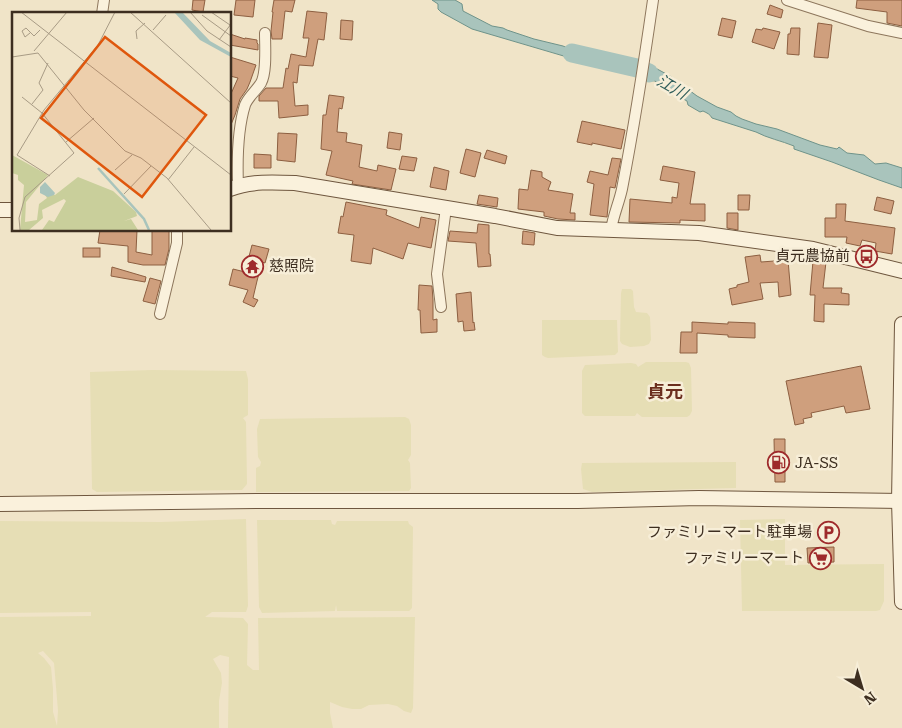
<svg xmlns="http://www.w3.org/2000/svg" width="902" height="728" font-family="'Roboto Serif','Noto Sans JP',serif">
	<style>
		.farmland { fill: #e6deb5; fill-rule: evenodd }
		.water { fill: #a9c4bc; stroke: #6f938a }
		.lines { fill: none; stroke-linecap: round; stroke-linejoin: round }
		.river { stroke: #a9c4bc; stroke-width: 19 }
		.building { fill: #cf9f7d; stroke: #8d5f41 }
		.street-casing { stroke: #8d765c; stroke-width: 12 }
		.secondary-casing { stroke: #6f573f; stroke-width: 16 }
		.street { stroke: #faf1dc; stroke-width: 10 }
		.secondary { stroke: #faf1dc; stroke-width: 14 }
		.labels { text-anchor: middle; dominant-baseline: central; stroke-width: 5; stroke-linejoin: round; paint-order: stroke }
		.poi-label { font-size: 15px; fill: #3d2e20; stroke: #f7eed8; text-anchor: end }
		.water-label { font-size: 16px; font-style: italic; fill: #2f5d5a; stroke: #f7eed8 }
		.quarter-label { font-size: 18px; font-weight: bold; fill: #6b2e1e; stroke: #f7eed8 }
		.inset-river { fill: none; stroke: #a9c4bc; stroke-width: 2.5 }
		.inset-road { fill: none; stroke: #a89b85; stroke-width: 1 }
		.view { fill: #df570d; fill-opacity: 0.15; stroke: #df570d; stroke-width: 2.5 }
		.inset-edge { fill: none; stroke: #3d2e20; stroke-width: 2.5 }
	</style>
	<rect width="100%" height="100%" fill="#f0e4c8"/>
	<g class="farmland">
		<polygon points="622,289 631,289 633,291 634,307 636,312 647,313 650,317 651,340 649,344 644,346 630,347 622,344 620,341 621,293"/>
		<polygon points="542,320 617,320 618,352 615,355 548,358 545,357 542,355"/>
		<polygon points="646,362 686,362 689,363 691,368 692,411 690,415 687,417 642,417 637,413 635,416 585,416 582,413 582,371 585,365 631,363 636,364 638,367"/>
		<polygon points="152,370 246,371 248,379 248,415 243,418 246,422 247,484 242,490 97,492 92,489 90,372"/>
		<polygon points="405,417 409,419 411,425 411,455 408,460 410,463 411,488 409,491 256,492 256,468 260,466 261,462 258,457 257,429 260,419"/>
		<polygon points="736,462 736,488 592,492 583,489 581,469 582,463"/>
		<path d="M246,519L248,606L246,612H212L205,617L243,618L248,624L247,665L253,670H259L258,618L415,617L413,708L411,713L404,711L397,706L388,704L369,705L361,709H352L342,707L330,702V713L333,728H228L229,657L220,655L213,659L221,673L222,683L219,701V728H0V617L91,616V612L0,613V521L161,522ZM43,651L54,663L58,711L57,726L53,712V689L51,667L44,658L38,653Z"/>
		<polygon points="785,519 785,565 884,564 884,601 880,610 876,611 742,611 740,520"/>
		<polygon points="257,520 331,520 332,524 335,525 337,521 408,521 409,524 413,527 412,608 409,611 337,611 336,605 335,611 262,613 259,607"/>
	</g>
	<g class="water">
		<polygon points="432,0 455,0 462,4 463,11 492,26 503,28 507,30 534,39 563,46 572,50 595,56 596,59 593,63 584,62 472,29 441,12 438,9 438,4"/>
		<path d="M648,64L670,76L697,96L717,107L731,112L736,116L742,119L756,124L777,129L820,145L837,149L839,147L847,153L864,155L875,164L886,163L902,168V188L879,180L832,162L794,149V146C782,141 767,138 756,132L712,118C710,114 707,113 703,111L700,112L688,105L687,101C680,98 678,90 669,92L655,81L646,80Z"/>
	</g>
	<g class="lines">
		<polyline class="river" points="572,53 637,68 649,73"/>
	</g>
	<g class="building">
		<polygon points="193,0 205,0 203,12 192,10"/>
		<polygon points="236,0 255,0 253,17 234,15"/>
		<polygon points="274,0 295,0 292,12 285,11 282,39 272,39 271,31 273,12 272,12"/>
		<polygon points="857,0 902,0 902,26 887,23 887,12 856,8"/>
		<polygon points="770,5 783,10 781,18 767,14"/>
		<polygon points="307,11 327,13 324,40 318,39 313,66 299,65 297,83 293,82 295,106 308,105 308,115 279,118 278,101 259,101 259,96 266,88 283,88 286,68 288,69 291,54 306,57 309,38 303,38"/>
		<polygon points="722,18 736,21 732,38 718,35"/>
		<polygon points="341,20 353,21 352,40 340,39"/>
		<polygon points="818,23 832,25 828,58 814,57"/>
		<polygon points="763,28 780,32 774,49 752,42 756,29 762,30"/>
		<polygon points="791,28 800,28 799,55 787,54 788,34 790,34"/>
		<polygon points="230,34 245,39 245,38 257,40 257,43 258,44 258,50 230,45"/>
		<polygon points="230,57 256,65 250,82 247,89 240,99 235,115 230,127 230,96 238,78 230,76"/>
		<polygon points="329,95 344,97 342,109 339,108 337,132 347,133 346,142 362,145 359,167 377,171 378,165 396,169 391,190 352,184 353,181 326,175 332,151 321,149 323,115 326,115"/>
		<polygon points="582,121 625,130 621,149 592,143 592,145 577,142"/>
		<polygon points="389,132 402,134 400,150 387,148"/>
		<polygon points="278,133 297,134 295,162 277,160"/>
		<polygon points="466,149 481,153 475,177 460,173"/>
		<polygon points="487,150 507,156 505,164 484,158"/>
		<polygon points="254,154 271,155 271,168 254,168"/>
		<polygon points="402,156 417,158 414,171 399,169"/>
		<polygon points="612,158 621,159 615,188 610,187 607,217 590,215 594,184 587,182 590,171 608,175"/>
		<polygon points="663,166 695,172 690,204 705,204 705,221 680,220 680,223 629,222 630,199 672,203 672,197 677,198 679,183 660,180"/>
		<polygon points="434,167 449,171 446,190 430,187"/>
		<polygon points="531,170 542,172 542,177 551,182 548,190 573,194 570,213 575,213 575,220 558,219 544,216 544,212 518,209 519,189 528,190"/>
		<polygon points="479,195 498,198 497,207 477,204"/>
		<polygon points="738,195 750,195 749,210 738,210"/>
		<polygon points="877,197 894,201 891,214 874,210"/>
		<polygon points="346,202 387,210 386,215 419,228 421,217 436,220 431,248 408,243 403,259 373,248 371,264 351,261 354,235 338,233 341,216 343,217"/>
		<polygon points="836,204 846,204 845,221 895,228 892,254 875,251 876,243 862,240 860,246 846,243 847,237 825,237 825,218 836,218"/>
		<polygon points="727,213 738,213 738,230 727,228"/>
		<polygon points="478,224 489,225 489,254 490,254 491,266 478,267 476,243 448,241 450,231 477,233"/>
		<polygon points="100,230 137,230 136,252 152,255 152,230 169,230 169,249 165,265 143,265 128,262 128,246 98,243"/>
		<polygon points="523,231 535,233 534,245 522,244"/>
		<polygon points="252,245 269,249 265,263 262,262 257,281 253,298 258,300 254,307 243,302 248,290 229,285 233,269 245,272"/>
		<rect x="83" y="248" width="17" height="9"/>
		<polygon points="760,255 761,262 788,260 791,295 779,297 778,282 760,283 763,299 732,305 729,289 737,287 737,285 749,282 745,257"/>
		<polygon points="813,261 826,262 823,288 842,288 841,293 849,294 849,305 824,304 824,322 814,321 815,295 810,295"/>
		<polygon points="112,267 146,277 145,282 111,276"/>
		<polygon points="150,278 161,281 155,304 143,301"/>
		<polygon points="419,285 432,286 433,300 433,320 437,319 437,332 421,333 420,310 418,310"/>
		<polygon points="471,292 473,323 474,322 475,330 464,331 463,321 458,322 456,294"/>
		<polygon points="692,322 728,324 728,322 755,323 755,338 728,337 728,335 697,333 697,353 680,353 681,332 692,332"/>
		<polygon points="861,366 870,409 846,413 844,406 811,413 812,417 803,419 804,423 795,425 786,381"/>
		<polygon points="774,439 785,439 785,482 775,482"/>
		<polygon points="834,547 834,562 808,563 807,548"/>
	</g>
	<g class="lines">
		<defs>
			<g id="street">
				<polyline points="787,0 868,26 902,33"/>
				<polyline points="102,14 104,0"/>
				<path d="M238,186C237,160 237,131 245,105C248,97 256,91 261,83C267,72 265,47 265,33"/>
				<path d="M611,230C613,216 619,203 622,189C634,127 644,63 653,0"/>
				<polyline points="441,307 437,274 446,208"/>
				<polyline points="160,314 177,243 177,230"/>
			</g>
			<g id="secondary">
				<path d="M230,189C251,181 273,182 295,183L495,216L557,228L699,233L813,249L902,271"/>
				<polyline points="0,210 14,210"/>
				<polyline points="902,324 899,501 902,602"/>
				<polyline points="0,504 264,501 578,501 699,498 902,501"/>
			</g>
		</defs>
		<use href="#street" class="street-casing"/>
		<use href="#secondary" class="secondary-casing"/>
		<use href="#street" class="street"/>
		<use href="#secondary" class="secondary"/>
	</g>
	<defs>
		<symbol id="bus-ring" viewBox="-11 -11 22 22"><circle r="9.5" fill="#f7eed8" stroke="#9e2a2b" stroke-width="1.5"/><path d="M-5-6H5V4H4V6H2V4H-2V6H-4V4H-5ZM-3.5-4V0h7V-4ZM-3.5 1.2v1.5H-2V1.2ZM2 1.2v1.5H3.5V1.2Z" fill="#9e2a2b"/></symbol>
		<symbol id="temple-ring" viewBox="-11 -11 22 22"><circle r="9.5" fill="#f7eed8" stroke="#9e2a2b" stroke-width="1.5"/><path d="M0-6L5-2H3V0L6.5 2.5H4V6H1.5V3h-3V6H-4V2.5H-6.5L-3 0V-2H-5Z" fill="#9e2a2b"/></symbol>
		<symbol id="fuel-ring" viewBox="-11 -11 22 22"><circle r="9.5" fill="#f7eed8" stroke="#9e2a2b" stroke-width="1.5"/><path d="M-5.5-6h7V0h2V4h1.3V-2.5L3-4.5l.8-.8L6-3V5H2.5V1h-1V6h-7ZM-4.2-4.7v3.2H.2V-4.7Z" fill="#9e2a2b"/></symbol>
		<symbol id="parking-ring" viewBox="-11 -11 22 22"><circle r="9.5" fill="#f7eed8" stroke="#9e2a2b" stroke-width="1.5"/><path d="M-3.5-5.5H1a3.5 3.5 0 0 1 0 7H-1V5.5H-3.5ZM-1-3.4V-.6H.8a1.4 1.4 0 0 0 0-2.8Z" fill="#9e2a2b"/></symbol>
		<symbol id="supermarket-ring" viewBox="-11 -11 22 22"><circle r="9.5" fill="#f7eed8" stroke="#9e2a2b" stroke-width="1.5"/><path d="M-6-5.5h2.5l.6 2H6L4.5 2H-2.5L-4.4-4H-6ZM-1.5 3.2a1.3 1.3 0 1 0 .1 0ZM3 3.2a1.3 1.3 0 1 0 .1 0Z" fill="#9e2a2b"/></symbol>
	</defs>
	<g fill-rule="evenodd">
		<use href="#bus-ring" x="854" y="244" width="25" height="25"/>
		<use href="#temple-ring" x="240" y="254" width="25" height="25"/>
		<use href="#fuel-ring" x="766" y="450" width="25" height="25"/>
		<use href="#parking-ring" x="816" y="520" width="25" height="25"/>
		<use href="#supermarket-ring" x="808" y="546" width="25" height="25"/>
	</g>
	<g class="labels">
		<g class="poi-label">
			<text x="850" y="256">貞元農協前</text>
			<text x="269" y="266" text-anchor="start">慈照院</text>
			<text x="795" y="463" text-anchor="start">JA-SS</text>
			<text x="812" y="532">ファミリーマート駐車場</text>
			<text x="804" y="558">ファミリーマート</text>
		</g>
		<g class="water-label">
			<text transform="translate(672 87) rotate(30)">江川</text>
		</g>
		<g class="quarter-label">
			<text x="665" y="391">貞元</text>
		</g>
	</g>
	<g transform="translate(12 12)">
		<rect width="219" height="219" fill="#f0e4c8"/>
		<path d="M0,143L36,163L14,190L13,210L25,208L27,192L35,186L31,180L43,183L66,165L101,179L124,200L125,204L112,209L119,207L126,218H30L37,208L42,210L54,189L52,187L30,198L31,206L17,218H8L12,173L6,168V163L0,161Z" fill="#c9cf9b"/>
		<path d="M162,0H170L198,29L219,41V45L188,28ZM33,170L43,181L42,183L36,185L28,181V175Z" fill="#a9c4bc"/>
		<path class="inset-river" d="M86,156L132,207L137,218"/>
		<path class="inset-road" d="M9,0L219,163M118,0L219,91M178,0L195,19L219,35M199,0L218,13M190,3L219,24M141,18L154,3M18,21L13,25L10,19L14,16L22,24L28,18M125,27L124,19L133,11M207,28L219,12M22,39L55,0M0,45L26,41L72,98L113,139L129,146L155,166L199,218M20,92L31,78L27,71L36,51M54,130L82,106M103,158L120,143M38,164L5,143L32,98L86,33L103,0M156,168L182,135M112,182L139,154M8,218L7,206L13,185L62,141L30,101L10,85"/>
		<path class="view" d="M93,25L194,103L130,185L29,106Z"/>
		<rect width="219" height="219" class="inset-edge"/>
	</g>
	<g transform="translate(862 688) rotate(142)" stroke="#f7eed8" stroke-width="4" paint-order="stroke">
	<path d="M0-4L9 19L0 12L-9 19Z" fill="#3d2e20"/>
	<text y="-8" font-size="14" font-weight="bold" text-anchor="middle" fill="#3d2e20">N</text>
	</g>
</svg>
